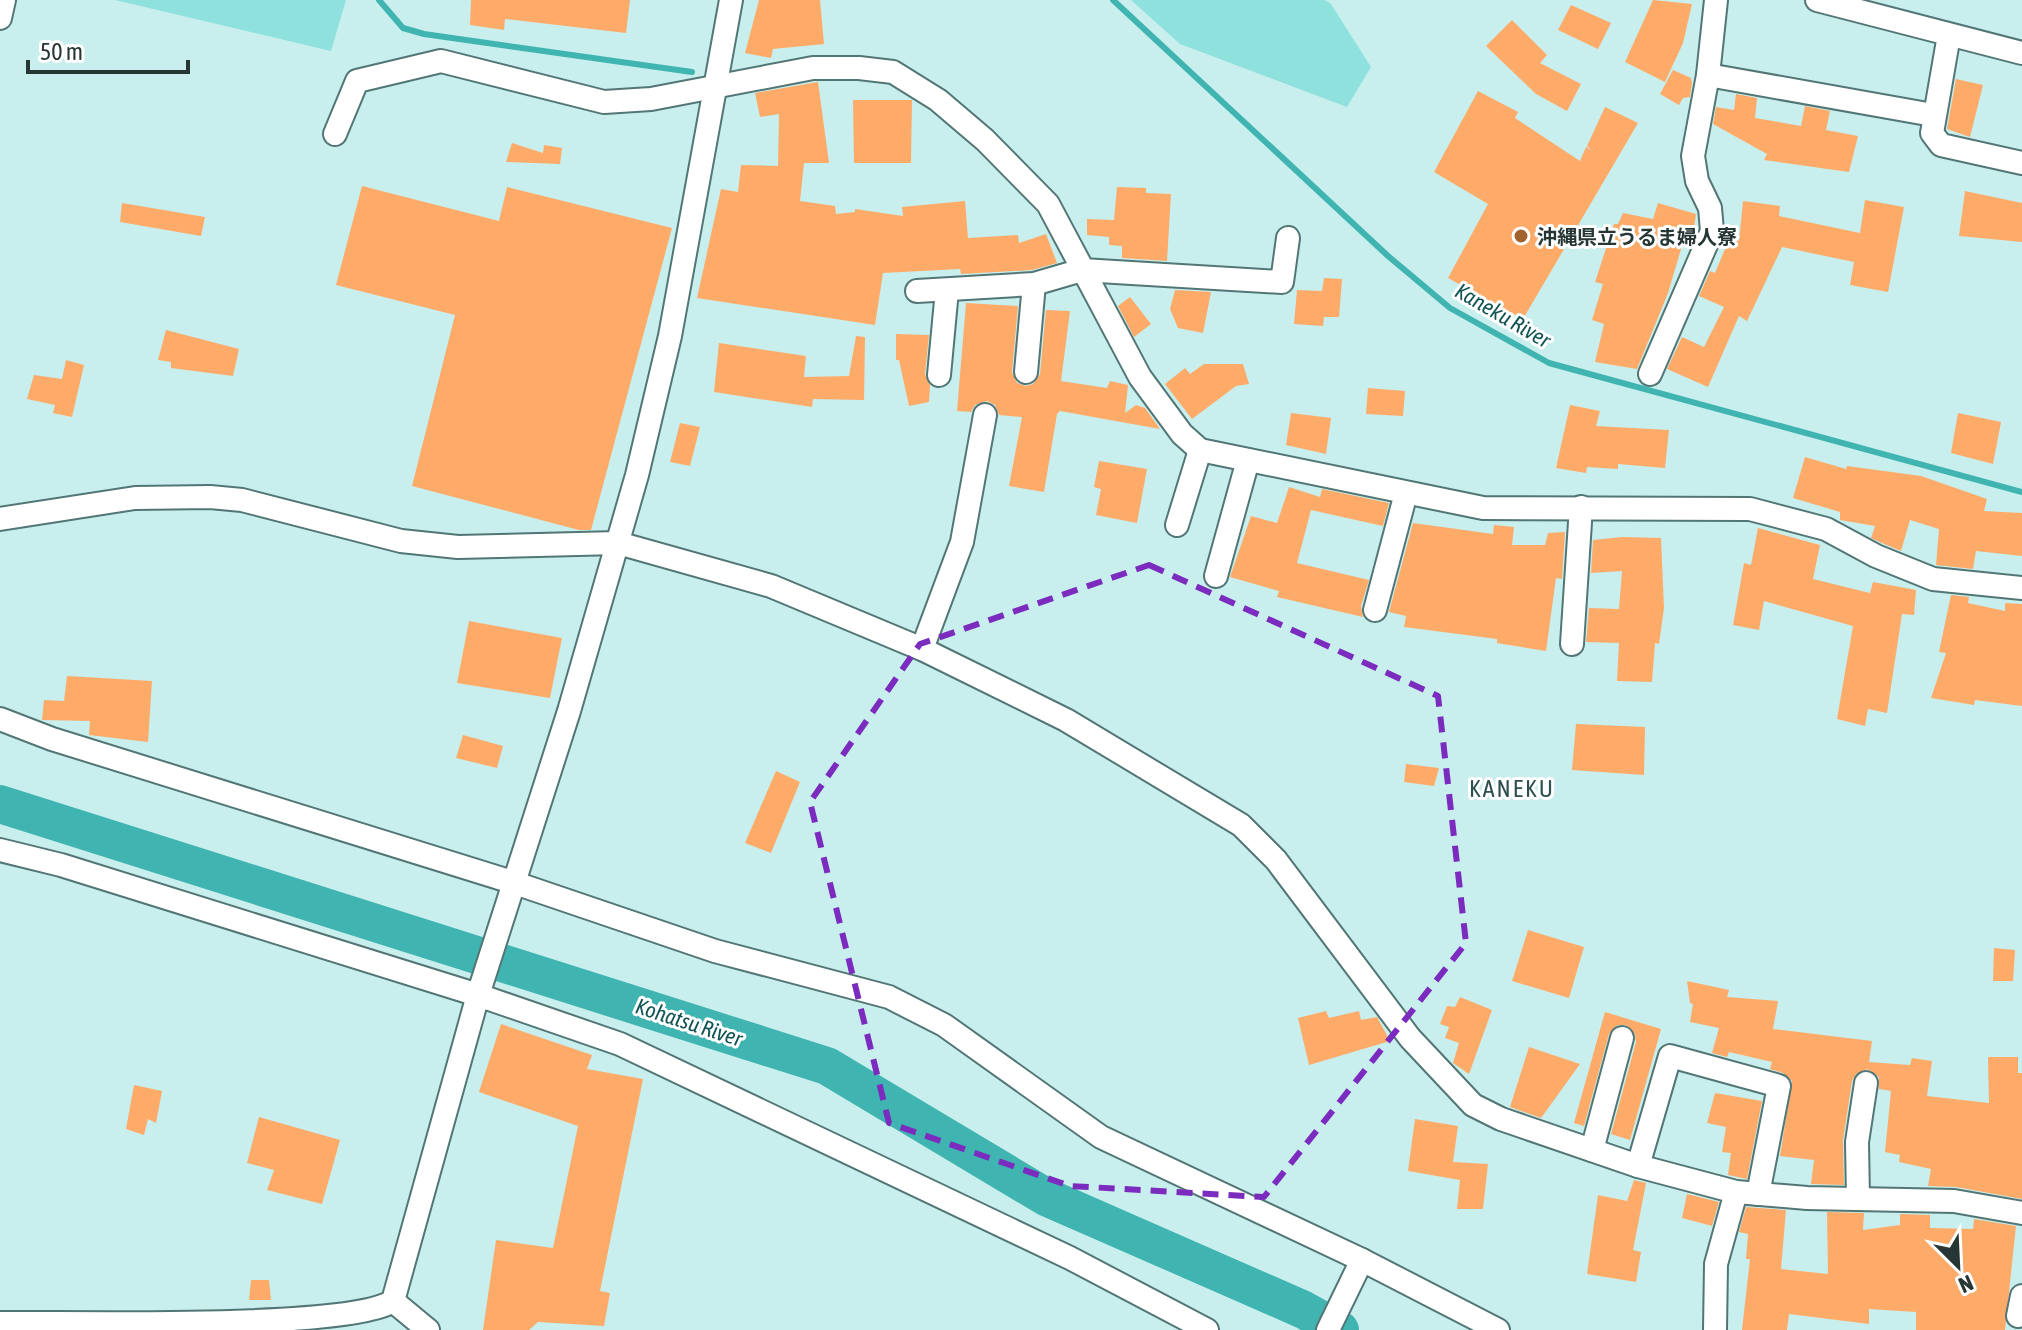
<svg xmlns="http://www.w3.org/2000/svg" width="2022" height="1330" font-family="'Asap Condensed','Noto Sans JP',sans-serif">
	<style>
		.green { fill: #8fe1de }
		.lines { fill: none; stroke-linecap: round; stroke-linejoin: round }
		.stream { stroke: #40b4b1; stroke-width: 6 }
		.river { stroke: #40b4b1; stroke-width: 38 }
		.building { fill: #feab69 }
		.street-casing { stroke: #527675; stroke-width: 26 }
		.street { stroke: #fff; stroke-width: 22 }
		.marked { fill: none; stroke: #7b2cbf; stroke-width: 6; stroke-dasharray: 16 10; stroke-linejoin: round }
		.poi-dot { fill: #a2622b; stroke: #fff; stroke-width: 3 }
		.labels { text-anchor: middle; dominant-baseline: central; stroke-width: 6; stroke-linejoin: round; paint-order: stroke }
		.poi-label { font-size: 20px; font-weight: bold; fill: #263635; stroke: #fff; text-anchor: start }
		.water-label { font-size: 22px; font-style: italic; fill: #125453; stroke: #fff }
		.quarter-label { font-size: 24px; letter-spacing: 2px; fill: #2d504f; stroke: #fff }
	</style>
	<rect width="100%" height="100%" fill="#c8efed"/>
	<g class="green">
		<polygon points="115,0 346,0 331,51"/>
		<polygon points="1131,0 1325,0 1331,4 1371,67 1347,107 1180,44"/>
	</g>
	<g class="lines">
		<g class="stream">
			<polyline points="379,0 403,28 424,34 692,72"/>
			<polyline points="1113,0 1388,256 1450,308 1549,363 2022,492"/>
		</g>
		<polyline class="river" points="0,804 827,1066 1046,1197 1304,1310 1340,1330"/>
	</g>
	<g class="building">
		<polygon points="471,0 630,0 626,33 505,19 504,30 470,25"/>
		<polygon points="759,0 820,0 824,44 773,49 771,58 745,53"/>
		<polygon points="1653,0 1692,4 1683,43 1665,82 1625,62"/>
		<polygon points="1571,5 1611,23 1598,49 1558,30"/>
		<polygon points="1512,20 1547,55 1540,63 1581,84 1567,111 1536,94 1486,46"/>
		<polygon points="1673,70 1691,78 1692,83 1690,97 1683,98 1679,105 1660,94"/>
		<polygon points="1956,79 1983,85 1970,137 1947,129"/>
		<polygon points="818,82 829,163 804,163 800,201 835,206 836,214 855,212 855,209 903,216 902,207 965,201 968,238 1018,235 1019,243 1046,234 1057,263 1032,270 961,274 960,269 883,273 875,325 697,298 721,189 738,192 741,165 778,166 779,114 760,117 755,93"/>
		<polygon points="1478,91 1518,112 1515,118 1580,161 1586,147 1592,151 1587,146 1605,107 1638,123 1523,319 1448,278 1488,204 1434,172"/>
		<polygon points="1736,94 1757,98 1755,118 1801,126 1805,106 1830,111 1826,130 1858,136 1849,172 1764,160 1767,154 1713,124 1716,107 1734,110"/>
		<polygon points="853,100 912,100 911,163 854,163"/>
		<polygon points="512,143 543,153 544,145 562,148 560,164 506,162"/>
		<polygon points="362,186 499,221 507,187 672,228 591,530 579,530 412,486 455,315 336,285"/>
		<polygon points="1117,187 1146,188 1146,193 1171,194 1167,261 1122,258 1122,246 1109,245 1109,237 1087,235 1087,219 1114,220"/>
		<polygon points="1965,191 2022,203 2022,242 1959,236"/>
		<polygon points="1865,200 1904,207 1888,292 1850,285 1854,262 1782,247 1747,321 1739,316 1708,387 1667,369 1682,337 1704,347 1724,307 1699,296 1710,271 1715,273 1730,237 1739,241 1743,201 1780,206 1779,216 1860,233"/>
		<polygon points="122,203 205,217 201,236 120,222"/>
		<polygon points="1658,203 1696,214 1692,241 1684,239 1668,293 1637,369 1595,362 1604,324 1592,320 1603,284 1595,282 1614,224 1618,224 1623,213 1653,219"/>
		<polygon points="1324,278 1342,279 1339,317 1324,317 1323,326 1294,324 1297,290 1322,291"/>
		<polygon points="1175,290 1211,292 1203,333 1178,328 1170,309"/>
		<polygon points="1130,297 1151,324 1134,337 1118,306"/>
		<polygon points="966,303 1018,306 1012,372 1017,383 1026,386 1033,384 1040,374 1046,310 1070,311 1061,381 1107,388 1110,381 1128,385 1125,413 1136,405 1145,408 1160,429 1060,411 1057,414 1044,492 1009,486 1022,417 999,415 995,405 987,401 975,405 971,412 957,411"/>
		<polygon points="166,330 239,349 233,376 171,368 171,362 158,360"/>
		<polygon points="896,334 929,335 925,374 930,385 929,402 909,406 899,360 896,360"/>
		<polygon points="856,336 865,337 864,400 813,399 812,407 714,392 719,343 806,356 804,377 849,376"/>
		<polygon points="66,360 84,365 72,417 53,413 55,405 27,399 34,375 62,379"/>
		<polygon points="1204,364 1243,364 1249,384 1236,386 1192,419 1165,384 1185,368 1190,374"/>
		<polygon points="1368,388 1405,391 1403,416 1366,414"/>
		<polygon points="1570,405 1600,411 1596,426 1669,430 1665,468 1618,464 1618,469 1587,467 1586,473 1556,468"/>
		<polygon points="1291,413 1331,418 1326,454 1286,445"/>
		<polygon points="1958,413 2001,422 1993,464 1951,453"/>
		<polygon points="680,423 700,427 690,466 670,462"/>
		<polygon points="1805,457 1846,469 1847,466 1921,476 1987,499 1984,511 2022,513 2022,556 1976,551 1973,569 1936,565 1939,529 1910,520 1901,551 1882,543 1871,538 1875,526 1840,520 1840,512 1793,498"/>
		<polygon points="1099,461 1147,469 1137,523 1096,515 1101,489 1094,487"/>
		<polygon points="1289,487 1320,497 1322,489 1389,503 1383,526 1311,510 1297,563 1369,580 1361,606 1363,617 1277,597 1279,591 1230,577 1251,516 1277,523"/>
		<polygon points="1413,523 1493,534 1494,525 1514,527 1512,545 1545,545 1548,533 1565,532 1562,579 1556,578 1546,651 1497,643 1497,639 1404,627 1406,616 1389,612"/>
		<polygon points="1758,528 1820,545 1813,579 1870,593 1873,582 1916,590 1914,615 1902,614 1887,713 1868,709 1865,726 1837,719 1853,626 1764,601 1759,630 1733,625 1744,563 1751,565"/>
		<polygon points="1622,537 1661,538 1664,608 1659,644 1655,643 1652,682 1617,681 1619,643 1586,642 1589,608 1619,609 1622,571 1591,573 1593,540"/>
		<polygon points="1951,595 1969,597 1968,603 2005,611 2005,603 2022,604 2022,706 1975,700 1974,705 1931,698 1946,653 1939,652"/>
		<polygon points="469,621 562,638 550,698 457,683"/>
		<polygon points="67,676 152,681 148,742 89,735 90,721 42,720 44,700 64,701"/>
		<polygon points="1576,724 1645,727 1644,775 1572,770"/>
		<polygon points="463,735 503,746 497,768 456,758"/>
		<polygon points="1406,764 1439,768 1434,786 1404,782"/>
		<polygon points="776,771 800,782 771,853 745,843"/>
		<polygon points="1528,930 1584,947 1569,998 1512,981"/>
		<polygon points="1994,948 2015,950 2013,981 1993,981"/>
		<polygon points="1687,981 1729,990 1727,997 1778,1001 1773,1029 1872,1041 1869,1062 1910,1065 1912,1058 1932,1061 1927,1096 1989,1103 1988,1057 2018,1057 2018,1073 2022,1073 2022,1199 1956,1187 1928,1186 1931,1169 1899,1162 1900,1155 1885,1152 1891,1091 1879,1089 1879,1077 1867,1069 1856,1074 1852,1081 1843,1140 1844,1185 1811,1184 1814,1160 1780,1156 1792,1081 1783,1073 1770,1069 1772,1062 1729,1052 1727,1057 1712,1053 1719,1028 1690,1022 1693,1004 1690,1003"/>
		<polygon points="1460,997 1492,1010 1469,1074 1453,1063 1459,1043 1445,1038 1449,1027 1440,1024 1447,1006 1455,1007"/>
		<polygon points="1326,1011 1329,1018 1359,1011 1361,1020 1377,1017 1390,1041 1309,1065 1298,1018"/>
		<polygon points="1605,1012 1661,1029 1630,1140 1611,1134 1636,1042 1635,1034 1626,1025 1618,1025 1609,1034 1584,1126 1574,1123"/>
		<polygon points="501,1024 592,1055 587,1069 643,1079 600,1291 610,1293 604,1326 538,1322 529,1330 483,1330 496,1240 553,1248 578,1126 479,1092"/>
		<polygon points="1529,1047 1580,1064 1541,1118 1510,1107"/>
		<polygon points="134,1085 162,1091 156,1123 148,1119 144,1135 126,1129"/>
		<polygon points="1715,1093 1762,1101 1747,1179 1728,1175 1731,1153 1722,1152 1726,1127 1707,1123"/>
		<polygon points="259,1117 340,1140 322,1204 267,1190 274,1170 247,1163"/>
		<polygon points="1415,1119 1458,1126 1453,1162 1488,1164 1483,1209 1457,1209 1460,1180 1408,1171"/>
		<polygon points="1634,1180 1646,1183 1633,1250 1641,1252 1636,1282 1587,1274 1598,1195 1627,1201"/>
		<polygon points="1687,1194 1719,1202 1712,1226 1682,1218"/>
		<polygon points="1746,1207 1786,1210 1781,1269 1828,1274 1827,1212 1864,1213 1863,1230 1900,1225 1900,1214 1930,1215 1930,1228 1973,1229 1974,1219 2016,1226 2005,1330 1916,1330 1916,1312 1869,1309 1869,1324 1789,1314 1787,1330 1742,1330 1750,1259 1746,1259 1748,1234 1739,1232"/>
		<polygon points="251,1280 269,1280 271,1300 249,1300"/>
	</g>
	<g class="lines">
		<defs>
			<g id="street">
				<polyline points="1817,0 2022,53"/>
				<polyline points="0,18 4,0"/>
				<polyline points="1949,35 1932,133 1941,145 2022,163"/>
				<polyline points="1708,75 1933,115"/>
				<polyline points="335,134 357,81 441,61 604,102 651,99 813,68 859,68 893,72 938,100 985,140 1048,204 1140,377 1182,434 1200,450 1483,508 1750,509 1826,529 1876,556 1933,579 2022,588"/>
				<polyline points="917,291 1034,284 1082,270 1282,282 1288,238"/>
				<polyline points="1026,372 1034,284"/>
				<polyline points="1650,374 1712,231 1710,208 1697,181 1693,156 1708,75 1716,0"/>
				<polyline points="939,375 947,290"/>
				<polyline points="0,519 135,498 210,497 242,500 401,541 458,547 618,543 771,586 922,649 1066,720 1241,825 1276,860 1410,1038 1473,1105 1501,1119 1638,1166 1736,1192 1807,1198 1954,1201 2022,1213"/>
				<polyline points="1177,525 1200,450"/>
				<polyline points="1216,576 1248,460"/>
				<polyline points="1375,610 1406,493"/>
				<polyline points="1572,644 1581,507"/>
				<polyline points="922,649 962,542 985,415"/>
				<polyline points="0,719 52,739 512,882 715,951 889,997 944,1025 1101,1137 1362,1260 1498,1330"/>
				<polyline points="0,850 61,865 478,995 620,1044 1070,1258 1207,1330"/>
				<polyline points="1592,1150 1622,1038"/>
				<polyline points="1638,1166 1670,1056 1779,1086 1758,1194"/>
				<polyline points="1858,1199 1857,1142 1866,1083"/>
				<polyline points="393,1301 428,1330"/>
				<polyline points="2018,1316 2022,1296"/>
				<path d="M0,1323C70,1322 348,1330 393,1301L478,995L569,711L637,475L670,336L731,0"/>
				<polyline points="1328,1330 1362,1260"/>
				<polyline points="1715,1330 1716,1264 1736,1192"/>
			</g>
		</defs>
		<use href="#street" class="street-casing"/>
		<use href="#street" class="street"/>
	</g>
	<path class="marked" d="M1149,565L1438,696L1466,943L1264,1197L1070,1186L889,1123L810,802L920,644Z"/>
	<circle class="poi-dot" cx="1521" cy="236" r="8"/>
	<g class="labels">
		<g class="poi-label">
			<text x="1537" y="236">沖縄県立うるま婦人寮</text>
		</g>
		<g class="water-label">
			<text transform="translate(1503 315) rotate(30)">Kaneku River</text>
			<text transform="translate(689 1022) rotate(18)">Kohatsu River</text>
		</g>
		<g class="quarter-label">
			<text x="1512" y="788">KANEKU</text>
		</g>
	</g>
	<g transform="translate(1958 1266) rotate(156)" stroke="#ffffff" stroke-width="6" paint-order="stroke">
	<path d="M0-6L14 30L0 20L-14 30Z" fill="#263635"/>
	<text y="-12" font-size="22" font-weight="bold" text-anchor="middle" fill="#263635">N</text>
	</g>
	<path d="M28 60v12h160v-12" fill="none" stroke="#263635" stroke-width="4"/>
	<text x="40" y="60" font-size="24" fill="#263635" stroke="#ffffff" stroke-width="6" paint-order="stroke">50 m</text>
</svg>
